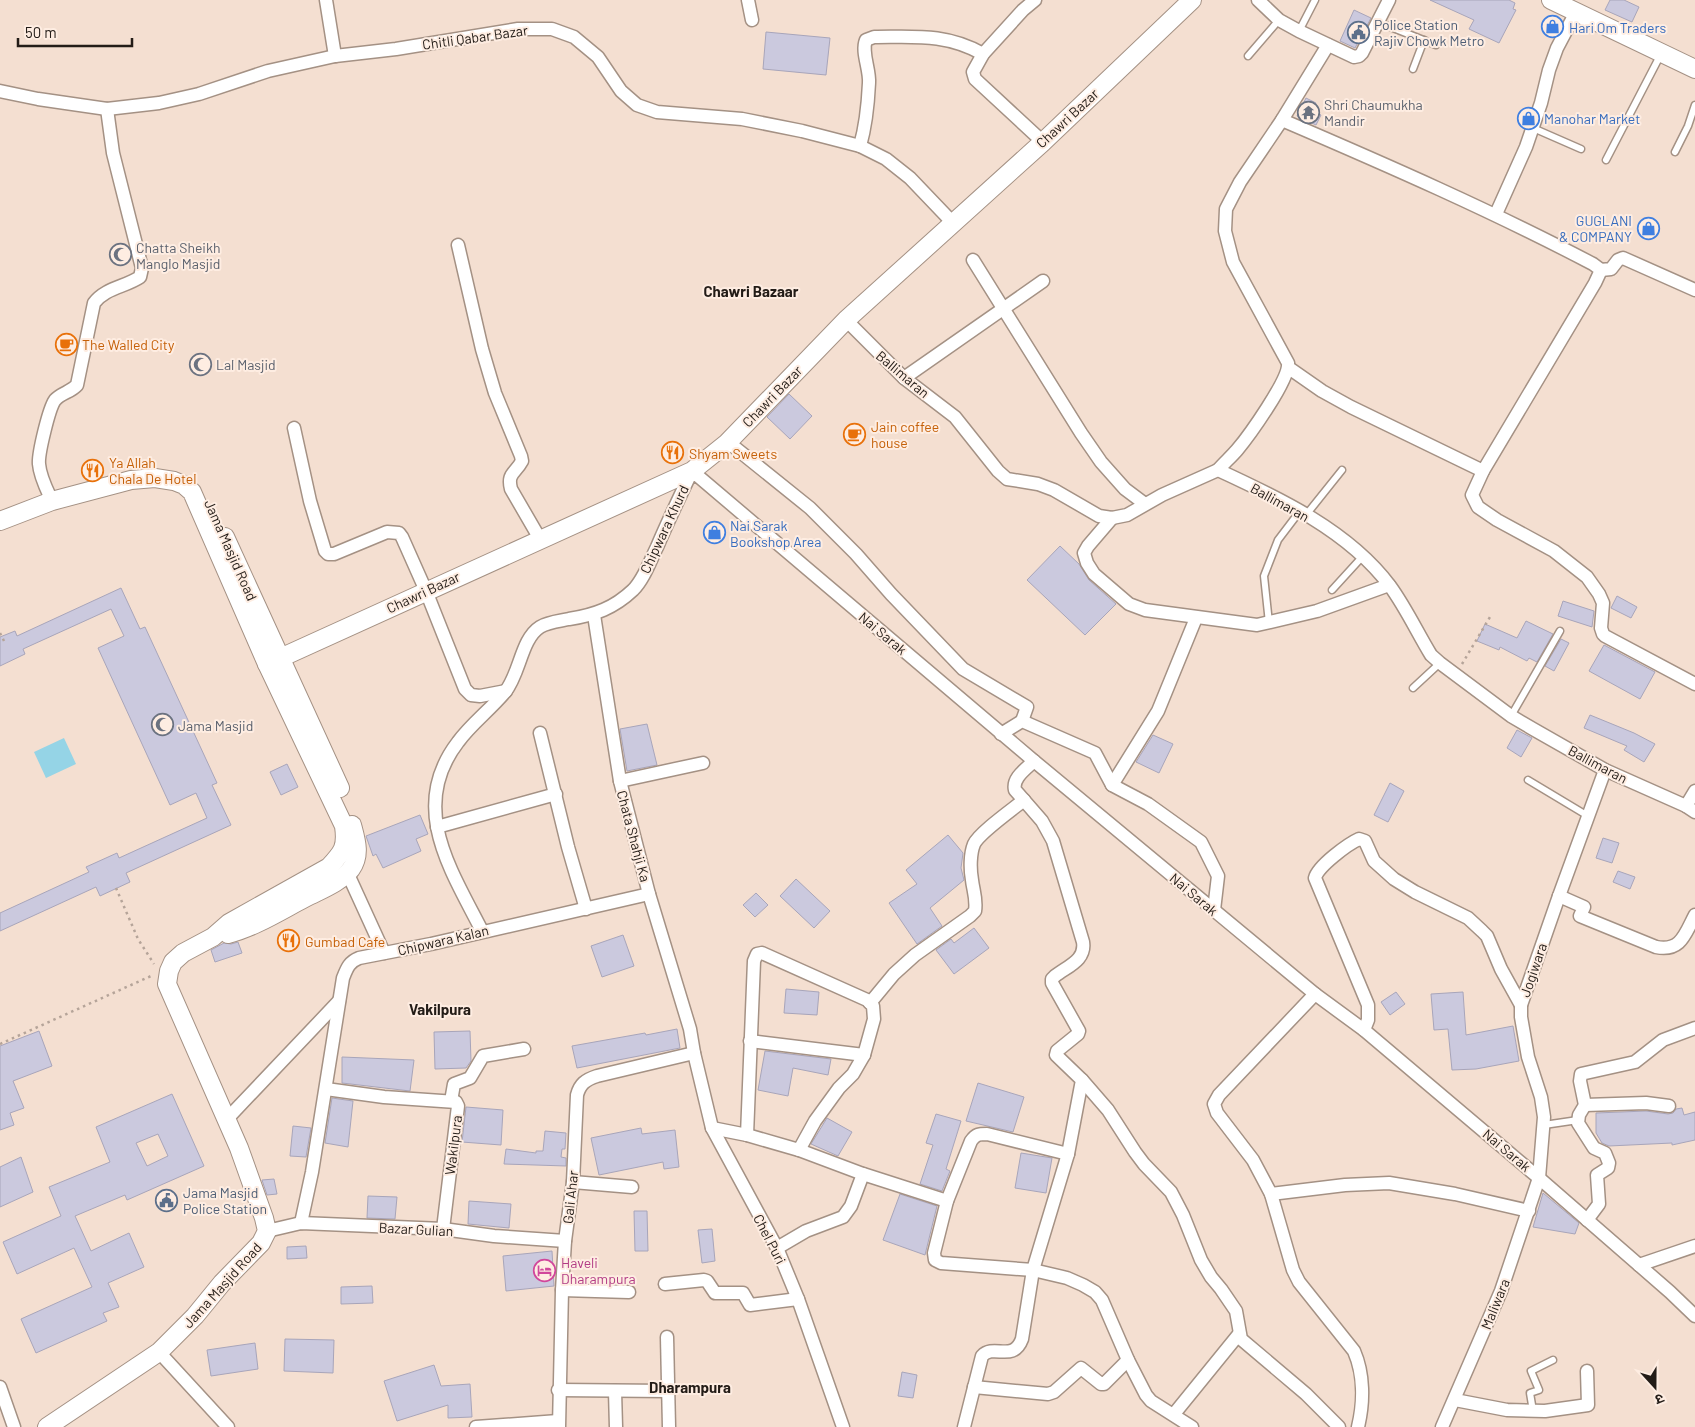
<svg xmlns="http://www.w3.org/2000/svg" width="1695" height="1427" font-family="Barlow,'Noto Sans Devanagari',sans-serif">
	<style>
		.water { fill: #95d4e6 }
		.building { fill: #cbc9de; stroke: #a8a5ba; fill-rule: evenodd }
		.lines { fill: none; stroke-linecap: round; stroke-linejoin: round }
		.lane-casing { stroke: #a49184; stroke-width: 9 }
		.street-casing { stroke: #a49184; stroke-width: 15 }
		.secondary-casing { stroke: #a49184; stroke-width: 20 }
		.path { stroke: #b5a499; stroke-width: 2.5; stroke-dasharray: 2.5 4; stroke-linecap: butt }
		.lane { stroke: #fff; stroke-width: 6 }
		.street { stroke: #fff; stroke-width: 12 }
		.secondary { stroke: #fff; stroke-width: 18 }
		.labels { text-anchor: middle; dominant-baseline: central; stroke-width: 4; stroke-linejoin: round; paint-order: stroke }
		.service-label { font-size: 14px; fill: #4e5e75; stroke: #feede2; text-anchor: start }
		.shop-label { font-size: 14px; fill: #366cbe; stroke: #feede2; text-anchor: start }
		.street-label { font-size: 14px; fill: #231c17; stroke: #feede2 }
		.worship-label { font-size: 14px; fill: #5b616d; stroke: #feede2; text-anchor: start }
		.food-label { font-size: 14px; fill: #c56008; stroke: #feede2; text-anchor: start }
		.hotel-label { font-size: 14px; fill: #b23c85; stroke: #feede2; text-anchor: start }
		.neighbourhood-label { font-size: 15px; font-weight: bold; fill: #231c17; stroke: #feede2 }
	</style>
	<rect width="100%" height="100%" fill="#f4dfd1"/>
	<polygon class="water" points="64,738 76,764 46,778 34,752"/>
	<g class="building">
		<polygon points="1430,0 1509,0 1515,3 1513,9 1516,10 1499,43 1469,29 1474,20"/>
		<polygon points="1610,0 1624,0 1639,7 1632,22 1605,10"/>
		<polygon points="1354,10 1371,18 1355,48 1340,41"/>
		<polygon points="766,32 830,38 826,75 763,69"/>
		<polygon points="1306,98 1316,103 1313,111 1321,115 1316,125 1297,116"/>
		<polygon points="789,394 812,416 790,439 767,417"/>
		<polygon points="1060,546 1079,564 1089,580 1116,604 1085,635 1027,580"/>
		<polygon points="121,588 140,629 145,627 217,783 212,785 231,825 126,873 130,882 100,896 96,887 0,931 0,913 89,872 86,867 117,853 119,858 207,818 196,793 170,805 98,648 124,636 111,609 23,649 25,654 0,666 0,637 15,631 17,636"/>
		<polygon points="1617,596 1637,607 1631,618 1611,608"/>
		<polygon points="1563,601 1594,611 1592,627 1558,616"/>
		<polygon points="1526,621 1553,634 1537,662 1529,658 1527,661 1500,647 1499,650 1477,641 1485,624 1517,638"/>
		<polygon points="1561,639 1569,643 1554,671 1545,666"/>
		<polygon points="1604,645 1655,672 1640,699 1589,671"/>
		<polygon points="1590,715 1634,733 1655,744 1644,762 1624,750 1627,746 1584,728"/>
		<polygon points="647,724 657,765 627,771 620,729"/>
		<polygon points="1517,730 1532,738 1521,757 1507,748"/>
		<polygon points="1153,735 1173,744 1159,773 1136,762"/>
		<polygon points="287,764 298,787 281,795 270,772"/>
		<polygon points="1390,783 1404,791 1388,822 1374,815"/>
		<polygon points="420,815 428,834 416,839 421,851 383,868 376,854 373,856 366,836"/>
		<polygon points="948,835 963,853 961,868 964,880 930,908 942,926 917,944 889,903 917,884 906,870"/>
		<polygon points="1603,838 1619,843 1612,863 1596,858"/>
		<polygon points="1618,871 1635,877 1630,889 1613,882"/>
		<polygon points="796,879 830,911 814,928 780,896"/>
		<polygon points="756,893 768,905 755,917 743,905"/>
		<polygon points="974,928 989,948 954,974 936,950 951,939 954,943"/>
		<polygon points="623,935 634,966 602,977 591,946"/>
		<polygon points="238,942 242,953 215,962 211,950 224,943 231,944"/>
		<polygon points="786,989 819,992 817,1015 784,1013"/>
		<polygon points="1396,992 1405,1004 1390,1015 1381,1002"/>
		<polygon points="1463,992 1466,1035 1513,1026 1519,1061 1476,1069 1452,1070 1448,1029 1434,1030 1431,994"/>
		<polygon points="677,1029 680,1048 577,1068 572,1046 645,1033 646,1035"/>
		<polygon points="39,1031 52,1066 13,1081 24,1108 10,1113 14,1125 0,1130 0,1046"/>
		<polygon points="470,1031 471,1061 466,1068 435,1069 434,1032"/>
		<polygon points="765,1051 831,1059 828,1075 793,1068 788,1096 758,1090"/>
		<polygon points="342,1057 414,1060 410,1091 342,1083"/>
		<polygon points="978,1083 1024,1097 1013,1132 966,1121"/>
		<path d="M172,1094L204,1166L127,1200L125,1195L75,1216L91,1251L129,1233L144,1267L108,1283L119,1307L103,1313L107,1321L36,1353L21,1319L92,1287L74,1248L17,1274L3,1242L61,1216L49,1187L110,1162L96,1127ZM158,1134L168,1156L147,1166L136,1143Z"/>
		<polygon points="332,1098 353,1101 348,1147 325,1143"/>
		<polygon points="466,1107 503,1110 501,1145 462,1142"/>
		<polygon points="1682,1108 1684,1115 1695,1112 1695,1140 1672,1145 1672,1143 1609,1146 1602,1143 1596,1133 1596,1113 1646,1111 1668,1114 1673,1113 1676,1109"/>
		<polygon points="936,1114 961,1121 946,1169 950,1171 942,1191 920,1184 933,1145 926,1143"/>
		<polygon points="827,1118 852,1132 838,1156 811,1144"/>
		<polygon points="293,1126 311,1128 306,1157 290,1156"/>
		<polygon points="641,1128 642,1134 675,1130 679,1167 664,1169 663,1162 599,1175 591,1138"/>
		<polygon points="545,1131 566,1133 565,1149 562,1149 561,1157 566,1158 566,1166 504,1164 506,1149 536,1153 536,1151 543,1151"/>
		<polygon points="1021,1153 1052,1158 1046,1193 1015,1188"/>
		<polygon points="21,1157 33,1192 0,1207 0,1167"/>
		<polygon points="274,1179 277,1194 267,1195 262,1180"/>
		<polygon points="1543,1193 1579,1223 1575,1234 1533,1227"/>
		<polygon points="900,1194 937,1206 925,1255 883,1240"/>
		<polygon points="368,1196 397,1197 395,1219 367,1218"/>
		<polygon points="469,1201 511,1204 509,1228 468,1224"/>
		<polygon points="634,1211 647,1211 648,1251 635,1251"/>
		<polygon points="712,1229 715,1261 702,1263 698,1230"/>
		<polygon points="306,1246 307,1258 287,1259 287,1247"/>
		<polygon points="552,1251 554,1286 506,1291 503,1256"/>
		<polygon points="372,1286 373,1303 341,1304 341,1287"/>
		<polygon points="285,1339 334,1340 333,1373 284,1371"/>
		<polygon points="255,1343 258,1369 211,1376 207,1350"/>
		<polygon points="434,1365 441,1386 470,1384 472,1417 448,1418 448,1405 397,1421 384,1381"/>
		<polygon points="902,1372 917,1375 913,1398 898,1396"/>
	</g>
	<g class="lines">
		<defs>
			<g id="lane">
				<polyline points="1378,22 1436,45"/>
				<polyline points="1299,31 1315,0"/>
				<polyline points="1248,56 1279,20"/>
				<polyline points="1413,69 1424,40"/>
				<polyline points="1533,128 1581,149"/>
				<polyline points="1675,152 1688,126 1695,105"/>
				<polyline points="1606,160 1661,54"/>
				<polyline points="1306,515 1342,470"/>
				<polyline points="1332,590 1363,556"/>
				<polyline points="1269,623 1264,576 1278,540 1300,511"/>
				<polyline points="1413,688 1440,663"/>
				<polyline points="1511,716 1560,631"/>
				<polyline points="1528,780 1588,816"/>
				<polyline points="1544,1125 1578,1120"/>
				<polyline points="1533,1411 1530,1393 1539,1390 1531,1371 1553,1360"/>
			</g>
			<g id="street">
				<polyline points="326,0 335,56"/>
				<polyline points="748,0 752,20"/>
				<polyline points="1035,0 1023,10 983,54 973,72 975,79 1043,142"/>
				<polyline points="1258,0 1279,20 1299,31 1354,57 1359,56 1362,53 1389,0"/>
				<polyline points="0,91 38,99 107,109 159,103 199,94 268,71 335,56 396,49 518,29 552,29 574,37 598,57 621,91 637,105 657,112 742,119 802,131 860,146 886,159 910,178 953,223"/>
				<path d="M1282,120C1387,165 1492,211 1593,264L1601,270L1595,283L1483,471L1472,495L1478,507L1497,520L1554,551L1587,577L1599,594L1603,603L1601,628L1603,634L1605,636L1695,684"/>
				<path d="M860,146C866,125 868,104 869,83C870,69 861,52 866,40L874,37C914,37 946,33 983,54"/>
				<polyline points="1496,214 1526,147 1541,103 1549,70 1557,48 1576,12"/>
				<path d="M458,245L482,349L495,393L521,456L522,461C515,474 507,473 511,489L540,539"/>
				<polyline points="973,260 1081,433 1101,462 1125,489 1145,504"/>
				<polyline points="1601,270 1611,269 1618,260 1623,258 1695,290"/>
				<path d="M846,320L904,378L955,417L998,471L1007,479L1038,484L1054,490L1099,516L1112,518L1127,515L1162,495L1218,470C1279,498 1349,531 1390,586C1406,608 1417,632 1431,655L1440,663L1511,716L1533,729L1605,770L1686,806L1695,812"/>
				<polyline points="1289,368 1322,391 1351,407 1483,471"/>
				<polyline points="904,378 1043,281"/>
				<polyline points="294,428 310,501 325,551 328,554 334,554 387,532 399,533 402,537 426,591 465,689 471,695 480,696 506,691"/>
				<polyline points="728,442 810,508 856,554 891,594 963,669 1027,707 1022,721"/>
				<path d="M1218,470C1224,463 1231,457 1237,450C1248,437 1290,379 1288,363L1233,262L1225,231L1226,209L1240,182L1282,120L1328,45"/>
				<path d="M52,501C47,490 40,477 39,464C38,454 49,408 55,400C61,393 71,392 77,385L94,303C105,288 125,287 140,277L142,268L113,153L107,109"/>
				<polyline points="1112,518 1088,546 1084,553 1087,563 1094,574 1129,604 1145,610 1257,625 1317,611 1389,585"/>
				<polyline points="594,615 620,781 649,894 690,1029 694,1053 712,1128 777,1248 798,1299 843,1427"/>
				<polyline points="540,733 568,847 586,909"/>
				<polyline points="1001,734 1022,721 1095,753 1112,785 1148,804 1201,842 1218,876 1214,910"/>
				<polyline points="620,781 703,763"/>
				<polyline points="1112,785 1158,711 1196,618"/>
				<polyline points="1686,806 1695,791"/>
				<polyline points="437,827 556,794"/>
				<polyline points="347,872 384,953"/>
				<path d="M1559,896L1584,907L1580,916L1656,947C1681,952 1685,934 1695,915"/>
				<path d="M482,931C451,870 408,807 458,742C471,724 490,710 505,692C520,674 521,639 540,627C548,622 560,621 569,619C595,615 614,608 633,590C644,579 650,561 657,547C668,521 680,496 692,471L1034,761L1315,994L1364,1030L1539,1178L1670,1292L1695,1316"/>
				<path d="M1315,994L1219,1095L1214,1104L1217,1113L1253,1160L1271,1194L1293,1270L1299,1282L1354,1351C1364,1374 1364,1402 1358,1427"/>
				<path d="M870,1003L894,974L915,955L970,916L975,911C977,899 973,890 972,880C970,869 970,854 974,844C979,833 1013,809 1024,800"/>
				<path d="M1364,1030L1368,1020V1005L1315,878C1318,866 1348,844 1359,839L1365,841L1374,861L1394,879L1415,892L1468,918L1482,931L1487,936L1501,969L1521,1005"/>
				<polyline points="750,1041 864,1055"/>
				<polyline points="1082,1080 1108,1110 1135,1152 1144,1164 1171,1192 1183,1215 1201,1260 1211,1277 1221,1289 1236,1311 1241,1339 1306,1394 1339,1427"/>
				<polyline points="326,1089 384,1097 456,1102 458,1106 443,1229"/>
				<polyline points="451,1101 454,1084 470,1078 483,1056 524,1049"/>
				<polyline points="1585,1105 1646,1103 1669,1106"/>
				<polyline points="226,1120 339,1001"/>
				<polyline points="712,1128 747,1135 799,1150 863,1174 947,1201"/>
				<polyline points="747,1135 754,961 757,954 762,953 867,1000 873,1006 874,1019 864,1055 853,1074 839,1088 815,1121 799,1150"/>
				<path d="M1068,1154L987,1134C979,1134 976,1134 971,1141L947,1201L934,1253L935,1260L941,1263L1033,1270L1067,1278L1083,1285L1095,1292L1102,1300L1128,1360L1146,1395L1151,1401L1192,1427"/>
				<polyline points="573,1182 632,1187"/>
				<polyline points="1271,1194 1345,1185 1389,1183 1455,1194 1529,1211"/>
				<polyline points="1587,1220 1599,1204 1597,1175 1608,1168 1609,1163 1605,1153 1594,1148 1578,1123 1579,1115 1585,1105 1580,1081 1581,1074 1635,1062 1663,1040 1695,1028"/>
				<path d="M301,1223L312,1172L343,978C347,968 349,962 359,958L431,944L649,894"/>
				<polyline points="267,1231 301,1223 443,1229 494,1236 565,1241"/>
				<polyline points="777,1248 806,1231 843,1217 851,1206 863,1174"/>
				<polyline points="1639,1265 1695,1246"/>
				<polyline points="665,1284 704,1280 707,1281 715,1293 743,1293 750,1305 798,1299"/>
				<polyline points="562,1290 629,1292"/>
				<polyline points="667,1337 669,1427"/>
				<polyline points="159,1352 228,1427"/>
				<polyline points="0,1387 14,1427"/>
				<polyline points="974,1387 1048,1394 1054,1392 1081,1368 1101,1384 1104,1384 1128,1360"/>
				<polyline points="558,1390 668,1391"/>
				<polyline points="615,1391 616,1427"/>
				<polyline points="1455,1400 1507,1410 1545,1411 1588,1405 1587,1371"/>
				<polyline points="1174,1414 1239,1334"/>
				<polyline points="476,1427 558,1421"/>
				<path d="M559,1427L562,1290L565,1241L573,1182L577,1095C580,1084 585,1080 597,1076L694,1053"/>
				<path d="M964,1427L982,1356C994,1343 1013,1363 1022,1339L1033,1270L1068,1154L1082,1080L1056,1055L1057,1051L1078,1034L1079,1031L1052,983V979L1055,976C1068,966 1086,960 1083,942L1053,841L1042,821L1015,790C1012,778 1026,769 1034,761"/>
				<polyline points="1442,1427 1501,1291 1539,1178 1544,1117 1541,1097 1528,1057 1521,1017 1521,1005 1559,896 1605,770"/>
			</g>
			<g id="secondary">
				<polyline points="1551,0 1695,69"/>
				<path d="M0,521L52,501L131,480L155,478L174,481L184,485L192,492L267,664L344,826C347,847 343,852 329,867L229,923L213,937L183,953L173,962L169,971L167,984L239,1148L264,1218L267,1231L261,1243L222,1283L195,1316L159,1352L47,1427"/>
				<polyline points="225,537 340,788"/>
				<polyline points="267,664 692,471 727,443 846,320 1043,142 1192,0"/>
				<path d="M228,934C255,927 280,911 305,898C320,890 340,883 351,869C361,855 356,840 352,825"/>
			</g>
		</defs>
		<use href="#lane" class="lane-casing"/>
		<use href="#street" class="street-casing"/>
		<use href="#secondary" class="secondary-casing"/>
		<g class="path">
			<polyline points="0,633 4,641"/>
			<polyline points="1462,664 1490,617"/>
			<polyline points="116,888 138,939 154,964"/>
			<polyline points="0,1044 151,976"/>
		</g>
		<use href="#lane" class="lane"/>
		<use href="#street" class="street"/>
		<use href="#secondary" class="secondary"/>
	</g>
	<defs>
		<symbol id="shop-ring" viewBox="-11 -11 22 22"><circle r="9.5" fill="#feede2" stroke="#3f7fe0" stroke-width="1.5"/><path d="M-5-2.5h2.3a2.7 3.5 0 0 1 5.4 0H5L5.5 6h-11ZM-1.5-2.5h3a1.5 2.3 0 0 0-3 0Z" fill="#3f7fe0"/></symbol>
		<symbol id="civic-ring" viewBox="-11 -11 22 22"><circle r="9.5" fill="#feede2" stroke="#5c6f8a" stroke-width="1.5"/><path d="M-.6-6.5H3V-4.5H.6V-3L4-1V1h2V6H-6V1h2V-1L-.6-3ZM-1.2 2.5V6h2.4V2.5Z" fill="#5c6f8a"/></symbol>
		<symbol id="temple-ring" viewBox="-11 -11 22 22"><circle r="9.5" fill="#feede2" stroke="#6b7280" stroke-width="1.5"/><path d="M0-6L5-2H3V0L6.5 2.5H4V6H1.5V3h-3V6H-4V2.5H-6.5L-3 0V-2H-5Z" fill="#6b7280"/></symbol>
		<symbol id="mosque-ring" viewBox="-11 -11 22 22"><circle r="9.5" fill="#feede2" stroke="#6b7280" stroke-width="1.5"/><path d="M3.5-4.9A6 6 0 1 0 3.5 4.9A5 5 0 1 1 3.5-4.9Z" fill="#6b7280"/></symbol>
		<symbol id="cafe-ring" viewBox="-11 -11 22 22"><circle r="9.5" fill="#feede2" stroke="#e8710a" stroke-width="1.5"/><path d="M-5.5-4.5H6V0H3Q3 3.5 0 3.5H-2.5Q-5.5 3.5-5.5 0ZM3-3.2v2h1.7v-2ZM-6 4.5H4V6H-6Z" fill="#e8710a"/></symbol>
		<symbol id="restaurant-ring" viewBox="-11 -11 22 22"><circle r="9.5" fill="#feede2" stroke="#e8710a" stroke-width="1.5"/><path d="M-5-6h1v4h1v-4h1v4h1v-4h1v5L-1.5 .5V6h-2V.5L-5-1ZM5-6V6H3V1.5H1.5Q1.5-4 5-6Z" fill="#e8710a"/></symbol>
		<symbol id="hotel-ring" viewBox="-11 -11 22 22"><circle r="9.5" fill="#feede2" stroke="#d1479c" stroke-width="1.5"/><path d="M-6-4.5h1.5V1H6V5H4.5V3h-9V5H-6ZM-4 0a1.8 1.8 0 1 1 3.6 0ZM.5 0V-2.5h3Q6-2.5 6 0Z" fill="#d1479c"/></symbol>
	</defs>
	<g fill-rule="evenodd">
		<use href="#shop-ring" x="1540" y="14" width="25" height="25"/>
		<use href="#civic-ring" x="1346" y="20" width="25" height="25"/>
		<use href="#temple-ring" x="1296" y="100" width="25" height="25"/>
		<use href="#shop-ring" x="1516" y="106" width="25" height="25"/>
		<use href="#shop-ring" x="1636" y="216" width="25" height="25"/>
		<use href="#mosque-ring" x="108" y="242" width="25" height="25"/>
		<use href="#cafe-ring" x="54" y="332" width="25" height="25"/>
		<use href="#mosque-ring" x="188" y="352" width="25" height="25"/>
		<use href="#cafe-ring" x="842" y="422" width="25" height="25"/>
		<use href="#restaurant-ring" x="660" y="440" width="25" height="25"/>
		<use href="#restaurant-ring" x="80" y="458" width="25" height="25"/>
		<use href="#shop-ring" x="702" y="520" width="25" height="25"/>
		<use href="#mosque-ring" x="150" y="712" width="25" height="25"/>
		<use href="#restaurant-ring" x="276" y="928" width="25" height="25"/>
		<use href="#civic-ring" x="154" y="1188" width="25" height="25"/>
		<use href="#hotel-ring" x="532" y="1258" width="25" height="25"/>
	</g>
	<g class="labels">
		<g class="service-label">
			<text x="1374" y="24">Police Station<tspan x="1374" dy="16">Rajiv Chowk Metro</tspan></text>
			<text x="183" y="1192">Jama Masjid<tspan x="183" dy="16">Police Station</tspan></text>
		</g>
		<g class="shop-label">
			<text x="1569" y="27">Hari Om Traders</text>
			<text x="1544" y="118">Manohar Market</text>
			<text x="1632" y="220" text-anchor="end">GUGLANI<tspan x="1632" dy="16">&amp; COMPANY</tspan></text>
			<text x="730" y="525">Nai Sarak<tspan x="730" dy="16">Bookshop Area</tspan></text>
		</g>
		<g class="street-label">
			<text transform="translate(475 37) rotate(-8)">Chitli Qabar Bazar</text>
			<text transform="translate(1067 118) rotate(-43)">Chawri Bazar</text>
			<text transform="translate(903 374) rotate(40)">Ballimaran</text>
			<text transform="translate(772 396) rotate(-46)">Chawri Bazar</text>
			<text transform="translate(1280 502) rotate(29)">Ballimaran</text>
			<text transform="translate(664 529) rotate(-65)">Chipwara Khurd</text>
			<text transform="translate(231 550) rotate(66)">Jama Masjid Road</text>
			<text transform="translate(423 592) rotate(-25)">Chawri Bazar</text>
			<text transform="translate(883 633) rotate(40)">Nai Sarak</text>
			<text transform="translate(1598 764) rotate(28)">Ballimaran</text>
			<text transform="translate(634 836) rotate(75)">Chata Shahji Ka</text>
			<text transform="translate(1194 894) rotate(40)">Nai Sarak</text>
			<text transform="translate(443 940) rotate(-13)">Chipwara Kalan</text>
			<text transform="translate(1533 970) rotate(-71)">Jogiwara</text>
			<text transform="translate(453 1145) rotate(-83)">Wakilpura</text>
			<text transform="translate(1507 1150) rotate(40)">Nai Sarak</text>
			<text transform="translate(570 1197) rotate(-84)">Gali Ahar</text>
			<text transform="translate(416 1229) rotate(3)">Bazar Gulian</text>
			<text transform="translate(770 1239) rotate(63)">Chel Puri</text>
			<text transform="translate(222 1285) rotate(-48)">Jama Masjid Road</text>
			<text transform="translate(1495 1304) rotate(-68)">Maliwara</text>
		</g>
		<g class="worship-label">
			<text x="1324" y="104">Shri Chaumukha<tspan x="1324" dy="16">Mandir</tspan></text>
			<text x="136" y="247">Chatta Sheikh<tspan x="136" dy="16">Manglo Masjid</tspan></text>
			<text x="216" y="364">Lal Masjid</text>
			<text x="178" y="725">Jama Masjid</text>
		</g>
		<g class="food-label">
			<text x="82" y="344">The Walled City</text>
			<text x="871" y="426">Jain coffee<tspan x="871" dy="16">house</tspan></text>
			<text x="689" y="453">Shyam Sweets</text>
			<text x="109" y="462">Ya Allah<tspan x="109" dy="16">Chala De Hotel</tspan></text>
			<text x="305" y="941">Gumbad Cafe</text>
		</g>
		<g class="hotel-label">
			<text x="561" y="1262">Haveli<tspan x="561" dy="16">Dharampura</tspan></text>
		</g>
		<g class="neighbourhood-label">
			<text x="751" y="291">Chawri Bazaar</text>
			<text x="440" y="1009">Vakilpura</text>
			<text x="690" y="1387">Dharampura</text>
		</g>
	</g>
	<g transform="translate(1655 1387) rotate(159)" stroke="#feede2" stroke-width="4" paint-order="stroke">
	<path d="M0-4L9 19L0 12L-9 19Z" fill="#231c17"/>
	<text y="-8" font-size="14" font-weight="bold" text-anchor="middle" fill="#231c17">उ</text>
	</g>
	<path d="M18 38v8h114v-8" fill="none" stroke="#231c17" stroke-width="2.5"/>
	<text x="25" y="38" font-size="15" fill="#231c17" stroke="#feede2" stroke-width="4" paint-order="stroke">50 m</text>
</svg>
